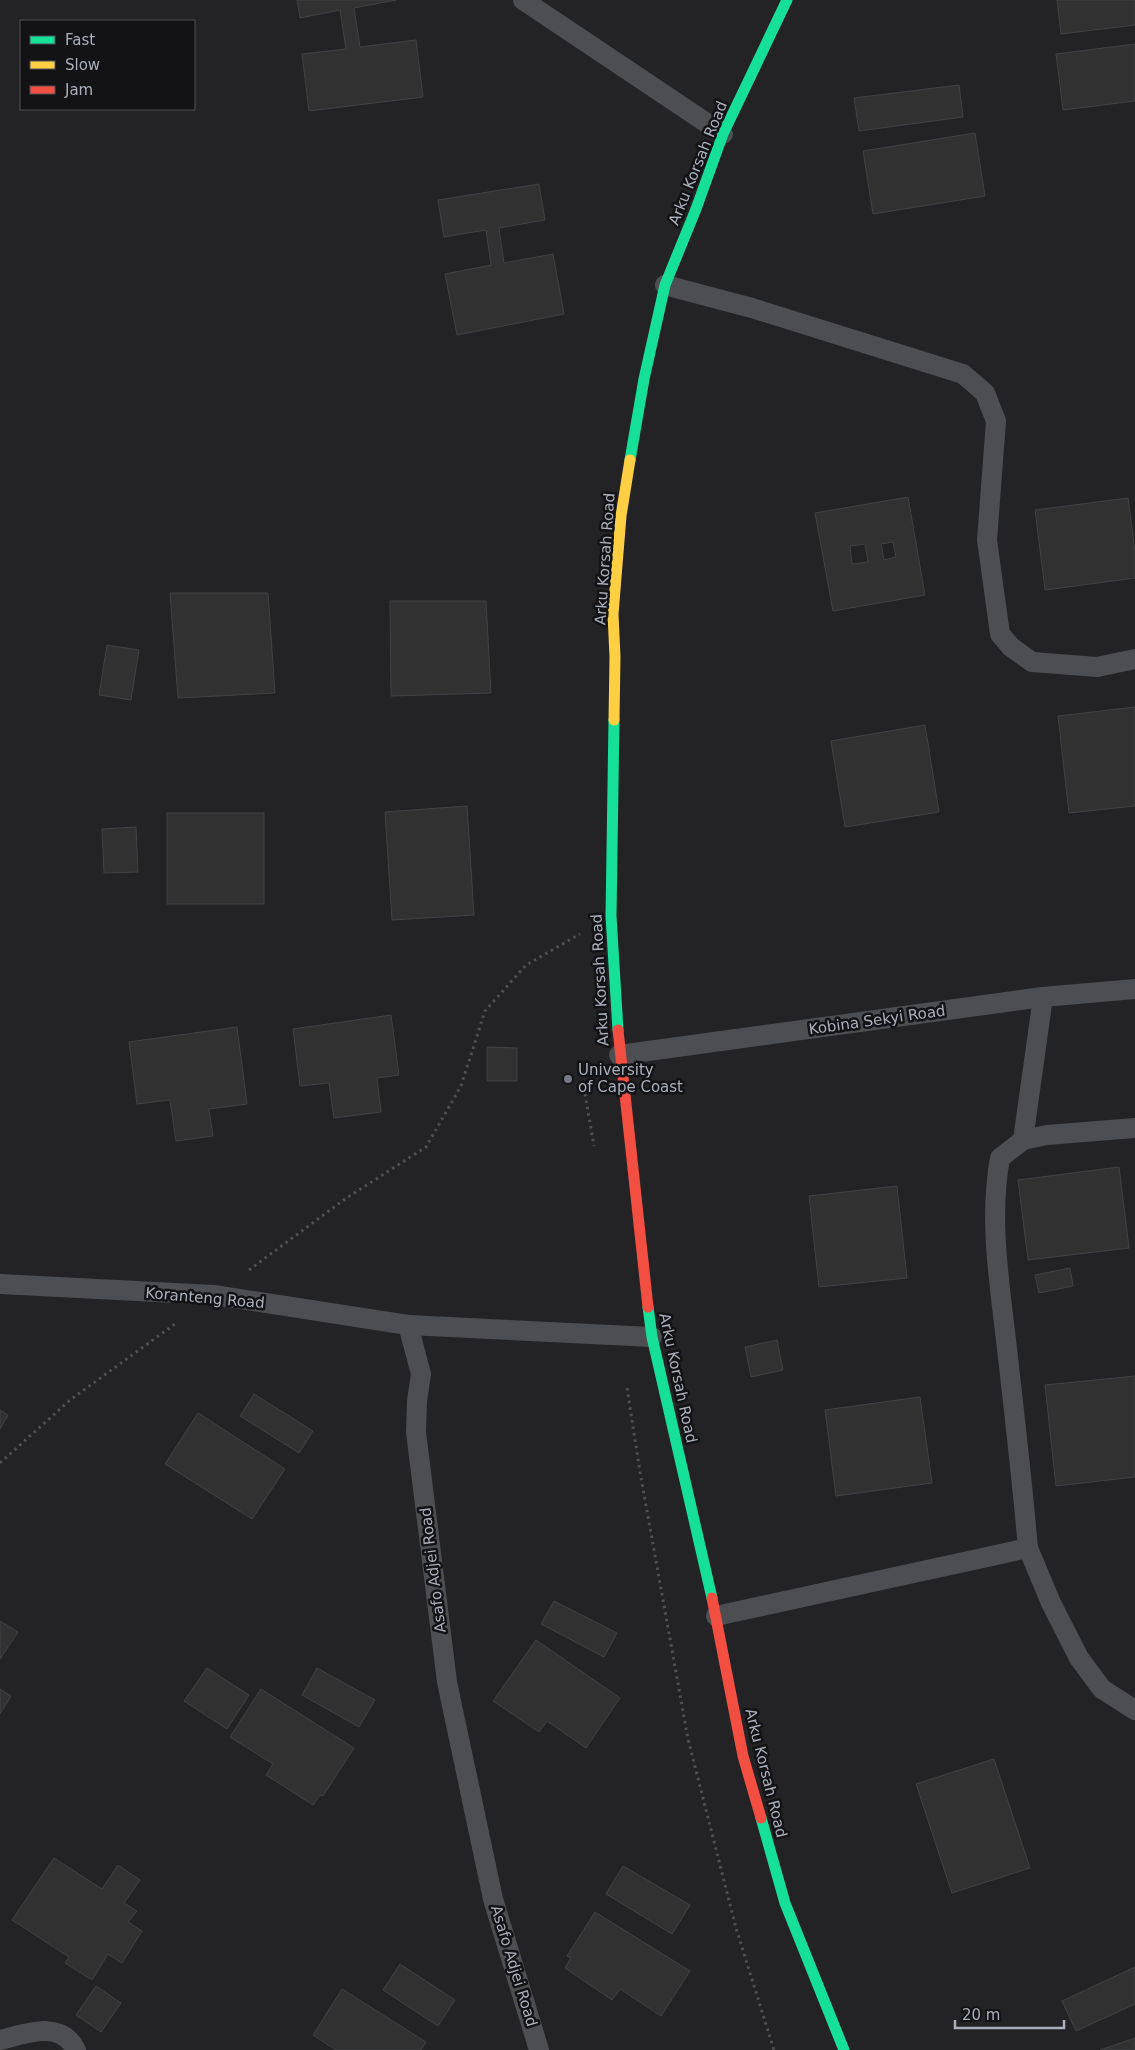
<svg xmlns="http://www.w3.org/2000/svg" width="1135" height="2050" font-family="'DejaVu Sans',sans-serif">
	<style>
		.built { fill: #232325; fill-rule: evenodd }
		.building { fill: #313131; stroke: #414245; fill-rule: evenodd }
		.lines { fill: none; stroke-linecap: round; stroke-linejoin: round }
		.path { stroke: #4f5053; stroke-width: 3; stroke-dasharray: 2.5 4; stroke-linecap: butt }
		.lane { stroke: #4c4e52; stroke-width: 20 }
		.fast { stroke: #16e098; stroke-width: 11 }
		.slow { stroke: #ffcf43; stroke-width: 11 }
		.jam { stroke: #f24e42; stroke-width: 11 }
		.poi-dot { fill: #777a82; stroke: #131315; stroke-width: 2 }
		.labels { text-anchor: middle; dominant-baseline: central; stroke-width: 5; stroke-linejoin: round; paint-order: stroke }
		.street-label { font-size: 15px; fill: #a9afbb; stroke: #131315 }
		.poi-label { font-size: 15px; fill: #a9afbb; stroke: #131315; text-anchor: start }
	</style>
	<rect width="100%" height="100%" fill="#191919"/>
	<path class="built" d="M0,0H1135V2050H0ZM21,21H194V109H21Z"/>
	<g class="building">
		<polygon points="297,0 396,0 354,8 360,47 416,40 423,97 309,111 302,54 346,49 340,10 300,18"/>
		<polygon points="1057,0 1135,0 1135,25 1061,34"/>
		<polygon points="1135,44 1135,101 1063,110 1056,54"/>
		<polygon points="959,85 963,117 859,131 854,98"/>
		<polygon points="975,133 985,196 873,214 863,151"/>
		<polygon points="539,184 545,220 499,228 504,263 553,254 564,314 457,335 445,274 491,265 486,230 444,237 438,200"/>
		<path d="M908,497L925,595L833,611L815,513ZM893,542L896,557L884,560L881,544ZM865,544L868,562L852,564L850,546Z"/>
		<polygon points="1128,498 1135,551 1135,578 1045,590 1035,510"/>
		<polygon points="170,593 268,593 275,693 178,698"/>
		<polygon points="390,601 486,601 491,693 391,696"/>
		<polygon points="107,645 139,650 131,700 99,695"/>
		<polygon points="1135,707 1135,806 1069,813 1058,716"/>
		<polygon points="925,725 939,812 845,827 831,741"/>
		<polygon points="467,806 474,915 392,920 385,812"/>
		<rect x="167" y="813" width="97" height="91"/>
		<polygon points="136,827 138,872 104,873 102,829"/>
		<polygon points="391,1015 399,1075 377,1078 381,1112 334,1118 329,1083 300,1086 293,1029"/>
		<polygon points="237,1027 247,1104 209,1109 213,1136 176,1141 170,1100 137,1104 129,1042"/>
		<polygon points="487,1047 517,1048 517,1081 487,1081"/>
		<polygon points="1119,1167 1129,1248 1028,1260 1018,1180"/>
		<polygon points="897,1186 907,1278 819,1287 809,1196"/>
		<polygon points="1070,1268 1073,1286 1039,1293 1035,1275"/>
		<polygon points="777,1340 783,1370 751,1377 745,1347"/>
		<polygon points="1135,1376 1135,1477 1056,1486 1045,1385"/>
		<polygon points="254,1394 313,1431 299,1453 240,1416"/>
		<polygon points="920,1397 932,1483 836,1496 825,1410"/>
		<polygon points="0,1410 8,1415 0,1429"/>
		<polygon points="198,1413 285,1469 252,1519 165,1464"/>
		<polygon points="554,1601 617,1633 604,1657 541,1624"/>
		<polygon points="0,1621 18,1632 0,1659"/>
		<polygon points="536,1640 620,1698 586,1748 547,1721 539,1732 493,1701"/>
		<polygon points="207,1668 249,1695 227,1729 184,1701"/>
		<polygon points="317,1668 375,1700 359,1727 302,1695"/>
		<polygon points="0,1689 11,1696 0,1714"/>
		<polygon points="261,1689 354,1748 323,1796 320,1795 313,1805 266,1775 273,1764 230,1737"/>
		<polygon points="994,1759 1030,1868 952,1893 916,1784"/>
		<polygon points="54,1858 102,1889 118,1865 140,1880 124,1903 137,1911 128,1922 142,1931 122,1963 108,1954 92,1980 65,1963 69,1957 12,1920"/>
		<polygon points="623,1866 690,1905 672,1934 606,1894"/>
		<polygon points="595,1912 690,1971 661,2016 620,1989 612,2000 565,1968 571,1958 567,1956"/>
		<polygon points="400,1964 455,2000 438,2026 383,1990"/>
		<polygon points="1135,1967 1135,2004 1076,2031 1062,2001"/>
		<polygon points="96,1986 121,2003 101,2032 76,2015"/>
		<polygon points="342,1989 426,2042 421,2050 336,2050 313,2035"/>
		<polygon points="1135,2038 1135,2050 1100,2050"/>
	</g>
	<g class="lines">
		<g class="path">
			<polyline points="585,1094 594,1146"/>
			<polyline points="249,1270 345,1199 426,1147 461,1086 485,1011 526,965 580,934"/>
			<polyline points="627,1388 640,1472 688,1739 736,1928 774,2050"/>
			<polyline points="0,1463 70,1400 175,1324"/>
		</g>
		<g class="lane">
			<polyline points="523,0 723,134"/>
			<polyline points="665,285 752,308 963,374 985,393 996,421 987,540 1000,634 1011,647 1032,662 1097,667 1135,659"/>
			<polyline points="619,1055 1043,997 1135,989"/>
			<polyline points="1023,1140 1043,997"/>
			<polyline points="0,1284 214,1295 408,1325"/>
			<polyline points="1028,1548 1051,1603 1079,1658 1102,1689 1135,1710"/>
			<path d="M716,1616L1028,1548C1022,1479 1014,1410 1006,1340C999,1280 989,1218 1000,1158L1023,1140L1047,1135L1135,1128"/>
			<path d="M0,2040C25,2034 61,2019 76,2050"/>
			<polyline points="539,2050 493,1899 447,1682 416,1432 417,1401 421,1374 408,1325 652,1337"/>
		</g>
		<g class="fast">
			<polyline points="630,460 644,379 665,285 696,209 723,134 787,0"/>
			<polyline points="614,720 611,916 618,1030"/>
			<polyline points="648,1307 652,1337 712,1598"/>
			<polyline points="761,1818 785,1903 844,2050"/>
		</g>
		<polyline class="slow" points="614,720 615,657 613,614 621,516 630,460"/>
		<g class="jam">
			<polyline points="618,1030 648,1307"/>
			<polyline points="712,1598 743,1756 761,1818"/>
		</g>
	</g>
	<circle class="poi-dot" cx="568" cy="1079" r="5"/>
	<g class="labels">
		<g class="street-label">
			<text transform="translate(698 163) rotate(-68)">Arku Korsah Road</text>
			<text transform="translate(605 559) rotate(-86)">Arku Korsah Road</text>
			<text transform="translate(600 980) rotate(-93)">Arku Korsah Road</text>
			<text transform="translate(877 1020) rotate(-8)">Kobina Sekyi Road</text>
			<text transform="translate(205 1298) rotate(5)">Koranteng Road</text>
			<text transform="translate(678 1378) rotate(78)">Arku Korsah Road</text>
			<text transform="translate(433 1570) rotate(-97)">Asafo Adjei Road</text>
			<text transform="translate(766 1773) rotate(76)">Arku Korsah Road</text>
			<text transform="translate(514 1966) rotate(73)">Asafo Adjei Road</text>
		</g>
		<g class="poi-label">
			<text x="578" y="1070">University<tspan x="578" dy="17">of Cape Coast</tspan></text>
		</g>
	</g>
	<rect x="20" y="20" width="175" height="90" fill="#131315" stroke="#4f5157"/>
	<rect x="30" y="36" width="25" height="8" fill="#16e098" stroke="#4f5157"/>
	<text x="65" y="45" font-size="15" fill="#a9afbb">Fast</text>
	<rect x="30" y="61" width="25" height="8" fill="#ffcf43" stroke="#4f5157"/>
	<text x="65" y="70" font-size="15" fill="#a9afbb">Slow</text>
	<rect x="30" y="86" width="25" height="8" fill="#f24e42" stroke="#4f5157"/>
	<text x="65" y="95" font-size="15" fill="#a9afbb">Jam</text>
	<path d="M955 2020v8h109v-8" fill="none" stroke="#a9afbb" stroke-width="2.5"/>
	<text x="962" y="2020" font-size="15" fill="#a9afbb" stroke="#131315" stroke-width="4" paint-order="stroke">20 m</text>
</svg>
